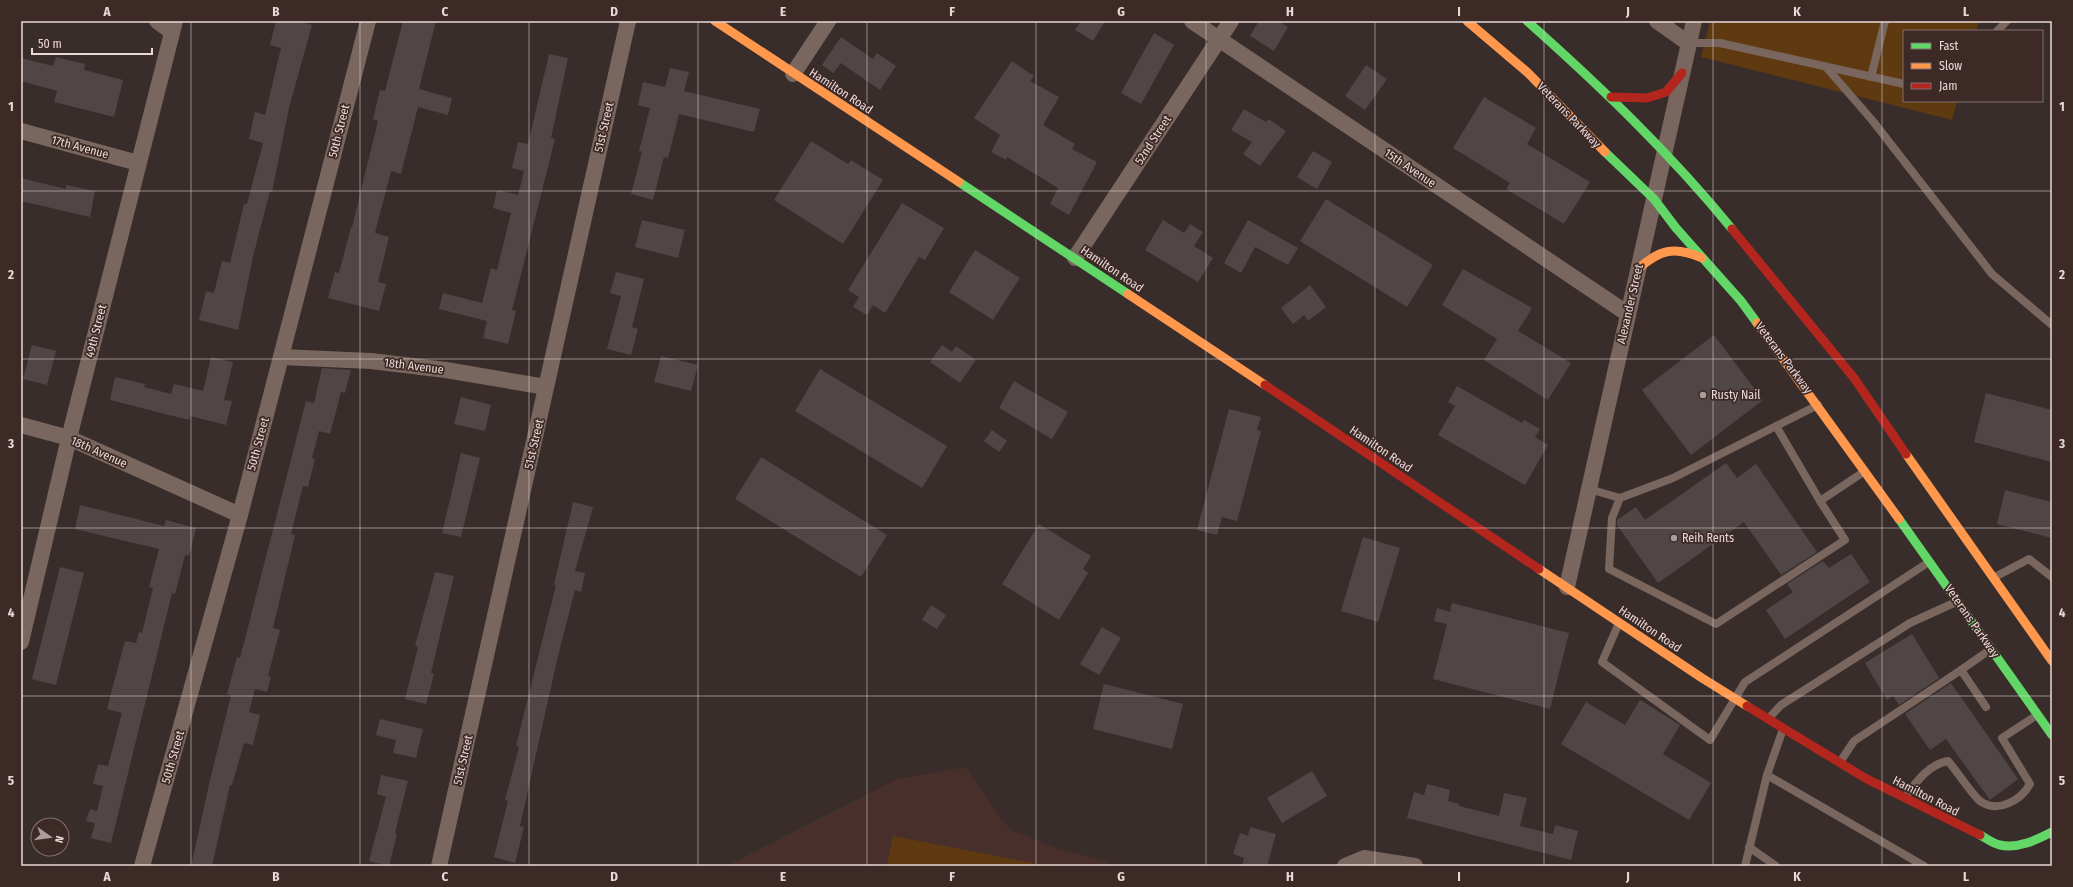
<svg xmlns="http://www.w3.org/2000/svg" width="2073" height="887" font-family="'Fira Sans Condensed',sans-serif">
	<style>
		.built { fill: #482f2c }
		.green { fill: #5f3a11 }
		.building { fill: #504646 }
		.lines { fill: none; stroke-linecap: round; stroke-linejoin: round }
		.lane { stroke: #79665e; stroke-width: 8 }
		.street { stroke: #79665e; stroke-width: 16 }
		.fast { stroke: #63d668; stroke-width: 9 }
		.slow { stroke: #ff974d; stroke-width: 9 }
		.jam { stroke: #b3261e; stroke-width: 9 }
		.grid { fill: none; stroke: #e8d9d8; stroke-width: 1; stroke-opacity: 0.55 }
		.poi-dot { fill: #aa9d9b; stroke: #3d2926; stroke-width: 1.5 }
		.labels { text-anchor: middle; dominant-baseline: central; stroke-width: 3.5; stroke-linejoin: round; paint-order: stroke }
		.street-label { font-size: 12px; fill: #e8d9d8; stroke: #3d2926 }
		.poi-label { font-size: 12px; fill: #e8d9d8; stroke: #3d2926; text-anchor: start }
		.neatline { fill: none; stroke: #e8d9d8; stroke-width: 1.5 }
		.grid-label { font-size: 13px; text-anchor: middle; font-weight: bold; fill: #e8d9d8 }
	</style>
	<rect width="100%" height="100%" fill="#382d2b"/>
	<polygon class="built" points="965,767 1010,830 1060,849 1106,861 1109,866 726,866 897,779"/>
	<g class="green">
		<polygon points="1710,21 1979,21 1976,31 1904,31 1904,101 1957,101 1952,120 1701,57"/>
		<polygon points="893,836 1048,866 887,866"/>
	</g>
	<g class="building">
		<polygon points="276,21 297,21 312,25 289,108 272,192 270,191 253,257 238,330 199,320 206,291 214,293 222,261 230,263 244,204 247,204 263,143 249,139 255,112 265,115 281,48 270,45"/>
		<polygon points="403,21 436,21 419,89 452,98 448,115 418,107 401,174 391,171 375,233 389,237 378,282 386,284 379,311 328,298 335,272 339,273 351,227 352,227 378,121 373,119 380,90 385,91"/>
		<polygon points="1081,21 1105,21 1093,41 1075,30"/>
		<polygon points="1259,21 1278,21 1288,27 1274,51 1250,36"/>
		<polygon points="1154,33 1174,45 1141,104 1121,93"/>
		<polygon points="841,37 873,59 877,53 896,66 880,90 841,63 833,73 822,65"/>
		<polygon points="549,54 568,58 551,138 555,139 512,310 516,311 508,344 483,338 487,321 439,309 443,293 482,303 491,268 497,270 511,213 493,208 497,190 518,195 524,171 512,168 518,142 528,144"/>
		<polygon points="56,57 85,64 84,70 123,80 114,117 54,102 57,91 21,81 21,58 53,66"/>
		<polygon points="1012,61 1034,76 1030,81 1059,97 1043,125 1075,144 1072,149 1097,162 1069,215 1050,204 1058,188 1007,157 1006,160 991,152 1000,135 974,118"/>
		<polygon points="1366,65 1387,79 1365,110 1345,96"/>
		<polygon points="670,68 689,72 684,91 760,109 754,132 679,114 668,158 664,157 653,200 631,194 642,152 639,151 650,108 638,105 643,82 665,87"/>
		<polygon points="1484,97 1536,128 1527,144 1590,182 1564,224 1506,189 1510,183 1453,148"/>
		<polygon points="1244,109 1266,122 1269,119 1286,131 1260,166 1243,154 1252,142 1231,130"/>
		<polygon points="811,141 848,164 851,160 883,180 843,244 774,200"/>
		<polygon points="1313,151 1332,162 1317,189 1297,177"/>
		<polygon points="21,178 66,189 66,185 95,191 90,217 21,201"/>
		<polygon points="1326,199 1433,265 1407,307 1300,241"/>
		<polygon points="902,203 944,228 925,260 919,257 885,313 873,305 867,315 853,307 859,297 848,290"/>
		<polygon points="642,220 685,230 678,258 635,247"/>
		<polygon points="1163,220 1184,233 1190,224 1203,232 1194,246 1213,258 1198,282 1145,250"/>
		<polygon points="1248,220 1298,248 1288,265 1255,247 1241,273 1224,263"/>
		<polygon points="975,250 1020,278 993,320 949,292"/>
		<polygon points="1463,269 1532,308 1518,331 1571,363 1548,400 1484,360 1497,339 1442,305"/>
		<polygon points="616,272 644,279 632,327 638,329 631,355 607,349 621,296 610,293"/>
		<polygon points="1310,285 1326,307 1308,321 1304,315 1293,324 1281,308"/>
		<polygon points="1714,335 1763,400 1691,455 1642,390"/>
		<polygon points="32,345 56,351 47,385 23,379"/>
		<polygon points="942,345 952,352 956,346 976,360 960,383 930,362"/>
		<polygon points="661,356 698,365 691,391 654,382"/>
		<polygon points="211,357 233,362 224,400 232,401 226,425 190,416 189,420 110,400 115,377 145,384 144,387 171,394 174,384 203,391"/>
		<polygon points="322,368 351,370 345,393 341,392 330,434 319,431 312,458 315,459 308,487 303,486 291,534 295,535 273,628 280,630 268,676 271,677 267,692 255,689 249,712 260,715 253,745 244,743 232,785 230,785 212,866 191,866 210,780 231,695 227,694 237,657 240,658 306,401 314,403"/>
		<polygon points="820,369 947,446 922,488 795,411"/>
		<polygon points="1014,381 1068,412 1052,439 999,408"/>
		<polygon points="1457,386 1522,423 1524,420 1540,429 1535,437 1548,445 1525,485 1438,435 1455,406 1448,402"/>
		<polygon points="1986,393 2052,410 2052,462 1974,442"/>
		<polygon points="461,397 491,405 485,431 454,424"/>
		<polygon points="1229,409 1261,417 1257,430 1261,431 1237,521 1222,517 1217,535 1197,530"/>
		<polygon points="992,430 1007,441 999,452 984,441"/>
		<polygon points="461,453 480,458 461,537 442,533"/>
		<polygon points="761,457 887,535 861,577 735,499"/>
		<polygon points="1726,463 1737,478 1756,464 1817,552 1781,575 1744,522 1658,583 1617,525 1617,520 1636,507 1645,520"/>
		<polygon points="2005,490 2052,502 2052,538 1997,524"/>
		<polygon points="573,502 593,507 575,571 585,573 581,592 575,590 558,656 520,826 524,827 515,863 494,857 508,801 505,800 519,747 516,746 556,585 554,585"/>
		<polygon points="80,505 164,526 166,520 196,528 189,556 185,555 175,594 172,593 111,843 91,838 95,823 86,821 90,809 97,811 103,786 93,784 98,764 108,766 122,713 107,709 115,678 125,641 136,643 139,632 142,633 153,588 149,587 159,549 75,529"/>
		<polygon points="1039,524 1091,556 1083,569 1088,573 1059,620 1002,584"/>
		<polygon points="1363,537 1400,548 1378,622 1341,611"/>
		<polygon points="1851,554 1870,582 1785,639 1766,610 1793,592 1787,584 1823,561 1829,568"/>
		<polygon points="60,567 84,573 56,685 32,679"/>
		<polygon points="435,572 454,576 431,673 434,674 426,704 405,699 418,647 415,646"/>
		<polygon points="1452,603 1569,633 1550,709 1433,679 1447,624 1434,621 1437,608 1450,612"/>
		<polygon points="931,605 946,615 937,629 922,620"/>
		<polygon points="1102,627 1121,638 1099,675 1080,664"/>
		<polygon points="1912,634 1939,678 1899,705 1893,696 1887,700 1865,663"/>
		<polygon points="1951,683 2018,779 1990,800 1946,739 1930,750 1905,714"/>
		<polygon points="1104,684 1183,704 1172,749 1093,729"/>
		<polygon points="1640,700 1680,725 1663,754 1711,783 1689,820 1561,744 1586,702 1625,725"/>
		<polygon points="380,719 423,729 416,758 393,753 396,740 376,735"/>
		<polygon points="1312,771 1327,796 1282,823 1267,798"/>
		<polygon points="381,775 408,781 395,833 397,834 389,866 369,861 386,797 377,794"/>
		<polygon points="1427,784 1450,790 1448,801 1459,804 1459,806 1499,816 1504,793 1527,798 1520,826 1553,834 1555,825 1578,831 1571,860 1407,818 1414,792 1424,795"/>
		<polygon points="1250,827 1276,834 1267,866 1242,866 1244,858 1233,854 1240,833 1248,836"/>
	</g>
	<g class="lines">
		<g class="lane">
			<polyline points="1997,31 2007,21"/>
			<polyline points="1688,43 1720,43 1904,84"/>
			<polyline points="1826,67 1872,120 1992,274 2052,325"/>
			<polyline points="1871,77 1885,21"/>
			<polyline points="1818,405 1673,478 1620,498 1612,518 1609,569 1716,624 1845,540 1820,501 1865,471"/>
			<polyline points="1776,426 1820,501"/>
			<polyline points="1589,489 1620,498"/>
			<polyline points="1993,578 2029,559 2052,577"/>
			<polyline points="1619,623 1602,662 1710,740 1745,682 1929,562"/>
			<polyline points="1986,707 1961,670 1991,649"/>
			<polyline points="1770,717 1781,705 1910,623 1956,602"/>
			<polyline points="1783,729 1767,775 1924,866"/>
			<polyline points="1840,762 1854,741 1961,670"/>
			<path d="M1905,797C1917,781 1928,765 1948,761C1957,771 1971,793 1980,801C1998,814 2021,800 2030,784L2002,738L2037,715"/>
			<polyline points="1749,847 1776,866"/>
			<polyline points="1745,866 1767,775"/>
		</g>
		<g class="street">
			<polyline points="157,21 172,32"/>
			<polyline points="1192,21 1628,314"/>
			<polyline points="1657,21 1688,43"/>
			<polyline points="793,74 828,21"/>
			<polyline points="21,131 138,163"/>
			<polyline points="1075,258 1231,21"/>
			<polyline points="281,357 371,361 446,370 546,387"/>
			<polyline points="21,425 69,438 240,515"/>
			<polyline points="1567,587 1694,21"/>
			<polyline points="21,642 69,438 175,21"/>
			<polyline points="142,866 240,515 368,21"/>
			<polyline points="439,866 628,21"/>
			<polyline points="1345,866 1364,858 1415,866"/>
		</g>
		<g class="fast">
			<path d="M1527,21C1600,86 1670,153 1732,229"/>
			<polyline points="1605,152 1654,199 1676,228 1741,301 1757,323"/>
			<polyline points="959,182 1128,294"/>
			<polyline points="1899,519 2052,735"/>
			<path d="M1980,835C1986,838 1993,844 2000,845C2018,849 2036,840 2052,832"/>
		</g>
		<g class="slow">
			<polyline points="715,21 959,182"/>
			<polyline points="1467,21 1527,72 1605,152"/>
			<path d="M1638,269C1660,249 1675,246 1702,258"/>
			<polyline points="1128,294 1265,385"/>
			<polyline points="1757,323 1899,519"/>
			<polyline points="1906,454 2052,661"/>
			<polyline points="1539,569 1702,678 1747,706"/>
		</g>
		<g class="jam">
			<polyline points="1611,97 1647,98 1666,92 1682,73"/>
			<polyline points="1732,229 1854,378 1906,454"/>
			<polyline points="1265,385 1539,569"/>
			<polyline points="1747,706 1865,778 1980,835"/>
		</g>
	</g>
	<path class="grid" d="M191,21V866M360,21V866M529,21V866M698,21V866M867,21V866M1036,21V866M1206,21V866M1375,21V866M1544,21V866M1713,21V866M1882,21V866M21,191H2052M21,359H2052M21,528H2052M21,696H2052"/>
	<g class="poi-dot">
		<circle cx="1703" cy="395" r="4"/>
		<circle cx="1674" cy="538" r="4"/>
	</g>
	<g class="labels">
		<g class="street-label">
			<text transform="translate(841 91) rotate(33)">Hamilton Road</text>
			<text transform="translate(1569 115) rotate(46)">Veterans Parkway</text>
			<text transform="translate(604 127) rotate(-77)">51st Street</text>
			<text transform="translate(339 131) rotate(-76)">50th Street</text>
			<text transform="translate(1153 140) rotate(-57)">52nd Street</text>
			<text transform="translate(80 147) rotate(15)">17th Avenue</text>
			<text transform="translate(1410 168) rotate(34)">15th Avenue</text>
			<text transform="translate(1112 269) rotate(34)">Hamilton Road</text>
			<text transform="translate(1630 304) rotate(-77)">Alexander Street</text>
			<text transform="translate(96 331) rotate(-76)">49th Street</text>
			<text transform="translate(1784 358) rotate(53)">Veterans Parkway</text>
			<text transform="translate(414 366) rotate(7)">18th Avenue</text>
			<text transform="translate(258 444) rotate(-75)">50th Street</text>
			<text transform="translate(534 444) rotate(-77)">51st Street</text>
			<text transform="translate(1381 449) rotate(34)">Hamilton Road</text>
			<text transform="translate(99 452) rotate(24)">18th Avenue</text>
			<text transform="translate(1972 621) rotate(55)">Veterans Parkway</text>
			<text transform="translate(1650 629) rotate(34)">Hamilton Road</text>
			<text transform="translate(173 757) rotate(-74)">50th Street</text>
			<text transform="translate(463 760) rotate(-77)">51st Street</text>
			<text transform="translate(1926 796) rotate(27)">Hamilton Road</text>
		</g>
		<g class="poi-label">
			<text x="1711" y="395">Rusty Nail</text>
			<text x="1682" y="538">Reih Rents</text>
		</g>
	</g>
	<rect width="2073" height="887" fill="none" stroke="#3d2926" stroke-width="44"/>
	<rect x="1903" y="30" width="140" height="72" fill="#3d2926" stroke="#816f6d"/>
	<rect x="1911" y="43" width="20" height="6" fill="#63d668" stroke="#816f6d"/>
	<text x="1939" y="50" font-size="12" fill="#e8d9d8">Fast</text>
	<rect x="1911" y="63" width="20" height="6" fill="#ff974d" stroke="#816f6d"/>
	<text x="1939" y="70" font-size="12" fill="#e8d9d8">Slow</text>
	<rect x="1911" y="83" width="20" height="6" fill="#b3261e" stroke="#816f6d"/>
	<text x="1939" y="90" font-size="12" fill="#e8d9d8">Jam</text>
	<g transform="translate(50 837) rotate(104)"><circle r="19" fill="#3d2926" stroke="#816f6d"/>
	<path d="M0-3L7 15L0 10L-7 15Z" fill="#aa9d9b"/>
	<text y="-6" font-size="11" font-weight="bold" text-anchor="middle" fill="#e8d9d8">N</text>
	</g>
	<path d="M32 48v6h120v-6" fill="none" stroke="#e8d9d8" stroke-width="2"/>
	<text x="38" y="48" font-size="12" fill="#e8d9d8" stroke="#3d2926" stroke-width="3" paint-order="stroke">50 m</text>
	<rect x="22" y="22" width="2029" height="843" class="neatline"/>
	<g class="grid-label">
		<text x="107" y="16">A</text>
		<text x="276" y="16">B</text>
		<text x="445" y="16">C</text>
		<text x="614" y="16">D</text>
		<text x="783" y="16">E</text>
		<text x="952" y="16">F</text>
		<text x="1121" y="16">G</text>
		<text x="1290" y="16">H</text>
		<text x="1459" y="16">I</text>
		<text x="1628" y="16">J</text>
		<text x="1797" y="16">K</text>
		<text x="1966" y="16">L</text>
		<text x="11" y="111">1</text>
		<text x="2062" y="111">1</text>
		<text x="11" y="279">2</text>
		<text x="2062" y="279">2</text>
		<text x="11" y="448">3</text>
		<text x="2062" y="448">3</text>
		<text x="11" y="617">4</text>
		<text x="2062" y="617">4</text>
		<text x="11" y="785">5</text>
		<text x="2062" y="785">5</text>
		<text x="107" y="881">A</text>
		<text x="276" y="881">B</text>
		<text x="445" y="881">C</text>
		<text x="614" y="881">D</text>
		<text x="783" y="881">E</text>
		<text x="952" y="881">F</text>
		<text x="1121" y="881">G</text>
		<text x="1290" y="881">H</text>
		<text x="1459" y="881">I</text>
		<text x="1628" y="881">J</text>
		<text x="1797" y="881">K</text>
		<text x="1966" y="881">L</text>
	</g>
</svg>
